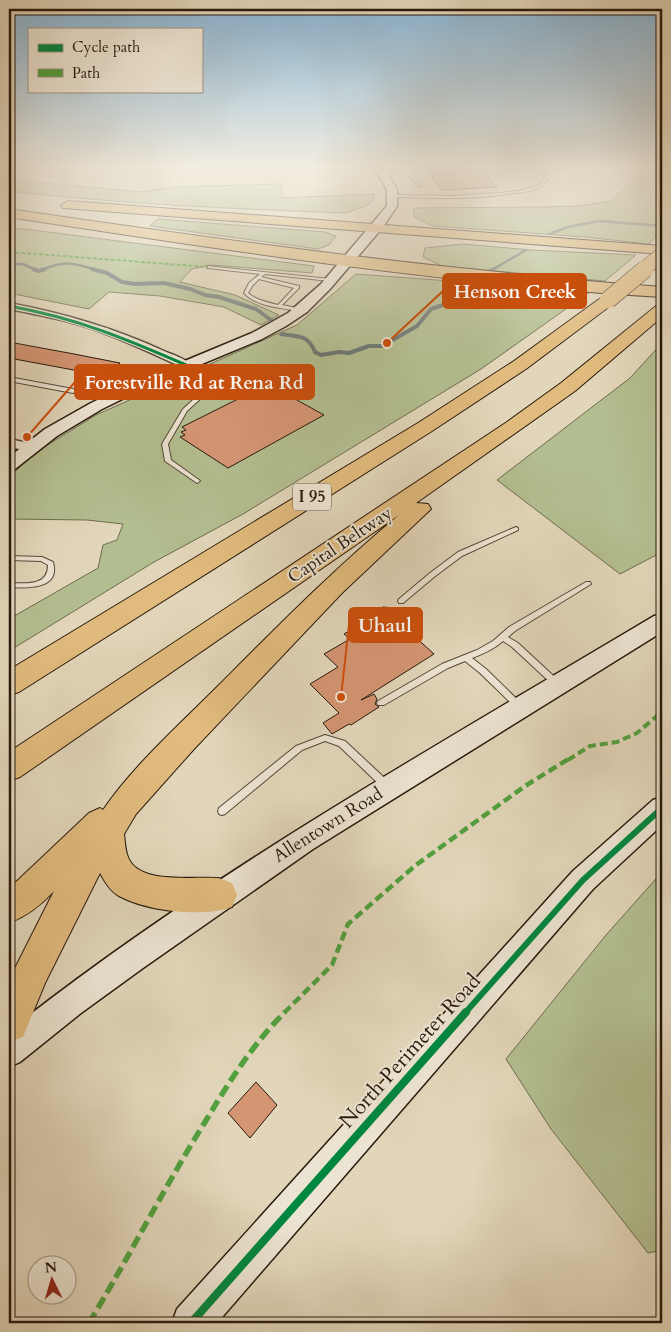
<svg xmlns="http://www.w3.org/2000/svg" width="671" height="1332" font-family="Cardo,serif">
	<style>
		.green { fill: #b3be90; stroke: #6e6c4e }
		.lines { fill: none; stroke-linecap: round; stroke-linejoin: round }
		.stream-far1 { stroke: #6c7774; stroke-width: 2.5 }
		.stream { stroke: #6c7774; stroke-width: 4 }
		.building { fill: #d49573; stroke: #28190c }
		.lane-casing { stroke: #564838; stroke-width: 2 }
		.street-casing { stroke: #564838; stroke-width: 3 }
		.secondary-casing { stroke: #28190c; stroke-width: 3 }
		.highway-casing { stroke: #28190c; stroke-width: 2 }
		.lane { fill: #ece4d2; fill-rule: evenodd }
		.street { fill: #ece4d2; fill-rule: evenodd }
		.secondary { fill: #ece4d2; fill-rule: evenodd }
		.highway { fill: #e1bb7d; fill-rule: evenodd }
		.highway-bridge-far1-casing { stroke: #28190c; stroke-width: 15; stroke-linecap: butt }
		.highway-bridge-casing { stroke: #28190c; stroke-width: 18; stroke-linecap: butt }
		.highway-bridge-far1 { stroke: #e1bb7d; stroke-width: 14 }
		.highway-bridge { stroke: #e1bb7d; stroke-width: 17 }
		.quiet-far3 { stroke: #51a13e; stroke-width: 2; stroke-dasharray: 4 2; stroke-linecap: butt }
		.quiet-far2 { stroke: #51a13e; stroke-width: 4; stroke-dasharray: 8 4; stroke-linecap: butt }
		.quiet-far1 { stroke: #51a13e; stroke-width: 4.5; stroke-dasharray: 9 4.5; stroke-linecap: butt }
		.quiet { stroke: #51a13e; stroke-width: 5.5; stroke-dasharray: 12 5.5; stroke-linecap: butt }
		.cycleway-far2-casing { stroke: #ece4d2; stroke-width: 5 }
		.cycleway-far1-casing { stroke: #ece4d2; stroke-width: 9 }
		.cycleway-casing { stroke: #ece4d2; stroke-width: 11 }
		.cycleway-far2 { stroke: #00873e; stroke-width: 3 }
		.cycleway-far1 { stroke: #00873e; stroke-width: 6 }
		.cycleway { stroke: #00873e; stroke-width: 8 }
		.labels { text-anchor: middle; dominant-baseline: central; stroke-width: 4; stroke-linejoin: round; paint-order: stroke }
		.shield { fill: #ece4d2; stroke: #635647; stroke-width: 1 }
		.shield-label { font-size: 16px; font-weight: bold; fill: #28190c }
		.street-label { font-size: 18px; fill: #28190c; stroke: #ece4d2 }
		.near-street-label { font-size: 21px; fill: #28190c; stroke: #ece4d2 }
		.leader { fill: none; stroke: #cb4f0c; stroke-width: 2 }
		.callout-dot { fill: #cb4f0c; stroke: #ece4d2; stroke-width: 2 }
		.callout { fill: #cb4f0c; stroke: #cb4f0c; stroke-width: 2 }
		.callout-label { font-size: 19px; text-anchor: middle; font-weight: bold; fill: #fff }
	</style>
	<rect width="100%" height="100%" fill="#e2d6ba"/>
	<filter id="stains"><feTurbulence type="fractalNoise" baseFrequency=".004" numOctaves="4"/><feColorMatrix values="0 0 0 0 .2 0 0 0 0 .09 0 0 0 0 .02 0 0 0 .5 -.17"/></filter>
	<radialGradient id="worn" r=".72"><stop offset=".6" stop-color="#630" stop-opacity="0"/><stop offset="1" stop-color="#630" stop-opacity=".3"/></radialGradient>
	<g class="green">
		<polygon points="647,168 662,168 662,229 649,244 585,237 433,226 414,217 414,208 544,207 579,206 611,201"/>
		<path d="M9,180L142,192L173,187L282,184V198L375,194L370,204L346,213C234,209 121,204 9,191Z"/>
		<polygon points="158,219 325,232 336,236 329,245 318,249 150,226"/>
		<polygon points="9,228 32,230 314,266 312,273 211,265 192,269 180,282 235,295 279,315 261,325 224,307 160,296 109,292 89,309 9,293"/>
		<polygon points="463,244 531,250 636,255 605,281 442,266 423,257 425,248"/>
		<polygon points="356,274 463,282 477,285 590,292 481,369 243,514 154,562 9,651 9,619 98,568 103,545 117,540 123,524 87,520 9,519 10,476 36,452 96,415 297,325"/>
		<polygon points="662,343 662,552 620,574 497,480 630,378"/>
		<polygon points="662,872 662,1250 648,1253 551,1129 506,1059 606,935"/>
	</g>
	<g class="lines">
		<g class="stream-far1">
			<polyline points="549,234 568,227 599,221 662,226"/>
			<polyline points="9,264 23,264 36,270"/>
			<path d="M42,270C64,260 74,263 97,270"/>
			<polyline points="492,270 526,250"/>
		</g>
		<g class="stream">
			<polyline points="33,269 39,271 45,269"/>
			<polyline points="92,269 107,273 122,282 135,284 164,283 190,289 205,295 219,297 256,309 271,320"/>
			<polyline points="490,271 494,269"/>
			<path d="M281,334C298,337 308,334 315,352L321,355L339,352L349,353L369,346H382L417,326L431,309L449,303L474,283"/>
		</g>
	</g>
	<g class="building">
		<polygon points="473,170 483,170 497,187 441,190 429,173"/>
		<polygon points="9,342 74,354 120,363 106,376 9,358"/>
		<polygon points="268,384 324,415 228,468 180,437 185,435 181,432 186,430 182,427"/>
		<polygon points="383,607 395,608 400,611 412,634 434,654 361,700 374,694 377,699 375,704 379,707 351,725 349,724 332,734 323,723 339,713 310,684 338,667 324,654 350,639 344,634 374,616 376,611"/>
		<polygon points="256,1082 277,1105 250,1138 228,1113"/>
	</g>
	<g class="lines">
		<defs>
			<g id="lane">
				<polygon points="403,168 407,169 442,168 409,171 421,186 419,187 405,171 382,172 380,171 404,169"/>
				<path d="M541,168H545L549,178C547,180 544,184 541,186C534,191 523,192 515,193C475,200 434,198 394,197L392,196L394,195L452,196L502,193L523,190L539,185L546,177Z"/>
				<path d="M207,266L330,279L332,280L330,281L265,274L261,277L299,286V288L282,305L302,309V311H300C282,308 257,307 244,293L249,283L260,274L208,268H207ZM259,279L294,288L278,305C267,302 256,300 248,293L253,285Z"/>
				<polygon points="174,368 198,380 210,390 187,411 168,444 171,460 199,480 200,481 197,483 165,461 162,444 183,409 204,390 194,382 172,371 171,370"/>
				<polygon points="9,377 73,389 76,391 73,393 9,381"/>
				<polygon points="516,527 518,528 518,530 462,556 434,577 403,603 399,603 398,601 399,599 430,573 458,552"/>
				<path d="M9,556L42,557L53,562C61,590 26,588 9,587V583C25,583 48,587 48,565L41,561L9,560Z"/>
				<path d="M586,582H590L591,584L515,631L508,637L518,643L559,681L560,683L559,685H553L512,647L503,641C494,649 483,654 472,658L486,669L523,705L524,707L523,709H517L480,673L465,661L448,668L384,705H378L377,703L378,701L442,664L477,650L493,641L509,627Z"/>
				<polygon points="325,735 345,741 390,783 391,786 390,789 387,790 384,789 339,746 325,741 302,750 225,814 222,815 219,814 218,811 219,808 296,746"/>
			</g>
			<g id="street">
				<path d="M9,303C63,313 114,328 164,351C173,355 185,358 191,365L186,368L182,367C155,355 129,342 101,332C71,321 40,315 9,309Z"/>
				<polygon points="9,439 33,444 35,447 29,451 9,447"/>
			</g>
			<g id="secondary">
				<polygon points="375,168 385,168 397,190 397,206 383,227 330,289 307,312 286,326 262,339 149,386 102,409 57,436 15,469 9,470 9,457 45,429 91,403 139,380 252,333 288,313 321,284 387,206 387,190"/>
				<path d="M662,614V632L313,849L143,968L81,1013L20,1062L9,1067V1031C210,872 435,747 654,616Z"/>
				<polygon points="662,797 662,825 593,889 217,1323 172,1323 177,1309 573,871 653,800"/>
			</g>
			<g id="highway">
				<polygon points="68,201 662,246 662,254 63,208 61,205"/>
				<path d="M9,209C226,241 443,270 662,287V297C443,284 225,250 9,217Z"/>
				<polygon points="608,295 614,297 616,300 614,303 526,369 432,431 19,692 9,695 9,670 418,423 514,361 602,297"/>
				<path d="M662,304V317L575,391L416,503L428,504L431,509L342,593L194,749L136,814L124,834C125,841 125,850 128,857C138,885 194,876 218,878C223,879 227,881 232,883L237,895L232,907C203,918 147,911 119,896C110,891 105,882 100,873L45,983L23,1037L9,1042V980L54,891C41,905 27,916 9,923V887L16,882L89,813L100,808L103,810C132,767 180,724 217,687C276,628 335,568 399,515L20,777L9,781V752L507,422L561,383L656,306Z"/>
			</g>
		</defs>
		<use href="#lane" class="lane-casing"/>
		<use href="#street" class="street-casing"/>
		<use href="#secondary" class="secondary-casing"/>
		<use href="#highway" class="highway-casing"/>
		<use href="#lane" class="lane"/>
		<use href="#street" class="street"/>
		<use href="#secondary" class="secondary"/>
		<use href="#highway" class="highway"/>
		<defs>
			<polyline id="highway-bridge-far1" points="643,270 662,254"/>
			<polyline id="highway-bridge" points="608,300 645,269"/>
		</defs>
		<use href="#highway-bridge-far1" class="highway-bridge-far1-casing"/>
		<use href="#highway-bridge" class="highway-bridge-casing"/>
		<use href="#highway-bridge-far1" class="highway-bridge-far1"/>
		<use href="#highway-bridge" class="highway-bridge"/>
		<polyline class="quiet-far3" points="9,252 208,267"/>
		<polyline class="quiet-far2" points="568,760 590,746 617,742 637,733 657,716 662,705"/>
		<polyline class="quiet-far1" points="284,1013 332,965 348,924 416,865 525,786 570,758"/>
		<path class="quiet" d="M89,1323C129,1257 164,1188 205,1122C229,1082 252,1045 285,1012"/>
		<defs>
			<path id="cycleway-far2" d="M9,306C76,318 124,338 186,365"/>
			<polyline id="cycleway-far1" points="465,1013 583,880 662,808"/>
			<polyline id="cycleway" points="191,1323 466,1012"/>
		</defs>
		<use href="#cycleway-far2" class="cycleway-far2-casing"/>
		<use href="#cycleway-far1" class="cycleway-far1-casing"/>
		<use href="#cycleway" class="cycleway-casing"/>
		<use href="#cycleway-far2" class="cycleway-far2"/>
		<use href="#cycleway-far1" class="cycleway-far1"/>
		<use href="#cycleway" class="cycleway"/>
	</g>
	<linearGradient id="sky" x2="0" y2="1"><stop stop-color="#88b5d6"/><stop offset="0.47" stop-color="#f2ede0"/><stop offset="1" stop-color="#f2ede0" stop-opacity="0"/></linearGradient>
	<rect width="671" height="354" fill="url(#sky)"/>
	<g class="labels">
		<rect class="shield" x="293" y="483.5" width="38" height="27" rx="4"/>
		<g class="shield-label">
			<text x="312" y="497">I 95</text>
		</g>
		<g class="street-label">
			<text transform="translate(340 545) rotate(-34)">Capital Beltway</text>
			<text transform="translate(328 825) rotate(-32)">Allentown Road</text>
		</g>
		<g class="near-street-label">
			<text transform="translate(410 1051) rotate(-48)">North Perimeter Road</text>
		</g>
	</g>
	<path class="leader" d="M387 343L443 291M27 437L75 382M341 697L349 625"/>
	<g class="callout-dot">
		<circle cx="387" cy="343" r="5"/>
		<circle cx="27" cy="437" r="5"/>
		<circle cx="341" cy="697" r="5"/>
	</g>
	<g class="callout">
		<rect x="443" y="274" width="143" height="34" rx="5"/>
		<rect x="75" y="365" width="239" height="34" rx="5"/>
		<rect x="349" y="608" width="73" height="34" rx="5"/>
	</g>
	<g class="callout-label">
		<text x="515" y="298">Henson Creek</text>
		<text x="194" y="389">Forestville Rd at Rena Rd</text>
		<text x="385" y="632">Uhaul</text>
	</g>
	<rect width="671" height="1332" fill="none" stroke="#e2d6ba" stroke-width="30"/>
	<rect x="10" y="10" width="651" height="1312" fill="none" stroke="#28190c" stroke-width="2.5"/>
	<rect x="15" y="15" width="641" height="1302" fill="none" stroke="#28190c"/>
	<rect x="28" y="28" width="175" height="65" fill="#ece4d2" stroke="#9e9383"/>
	<rect x="38" y="44" width="25" height="8" fill="#00873e" stroke="#9e9383"/>
	<text x="72" y="52" font-size="15" fill="#28190c">Cycle path</text>
	<rect x="38" y="69" width="25" height="8" fill="#51a13e" stroke="#9e9383"/>
	<text x="72" y="78" font-size="15" fill="#28190c">Path</text>
	<g transform="translate(52 1280) rotate(355)"><circle r="24" fill="#ece4d2" stroke="#9e9383"/>
	<path d="M0-4L9 19L0 12L-9 19Z" fill="#8f2418"/>
	<text y="-8" font-size="14" font-weight="bold" text-anchor="middle" fill="#28190c">N</text>
	</g>
	<rect width="100%" height="100%" filter="url(#stains)"/>
	<rect width="100%" height="100%" fill="url(#worn)"/>
</svg>
